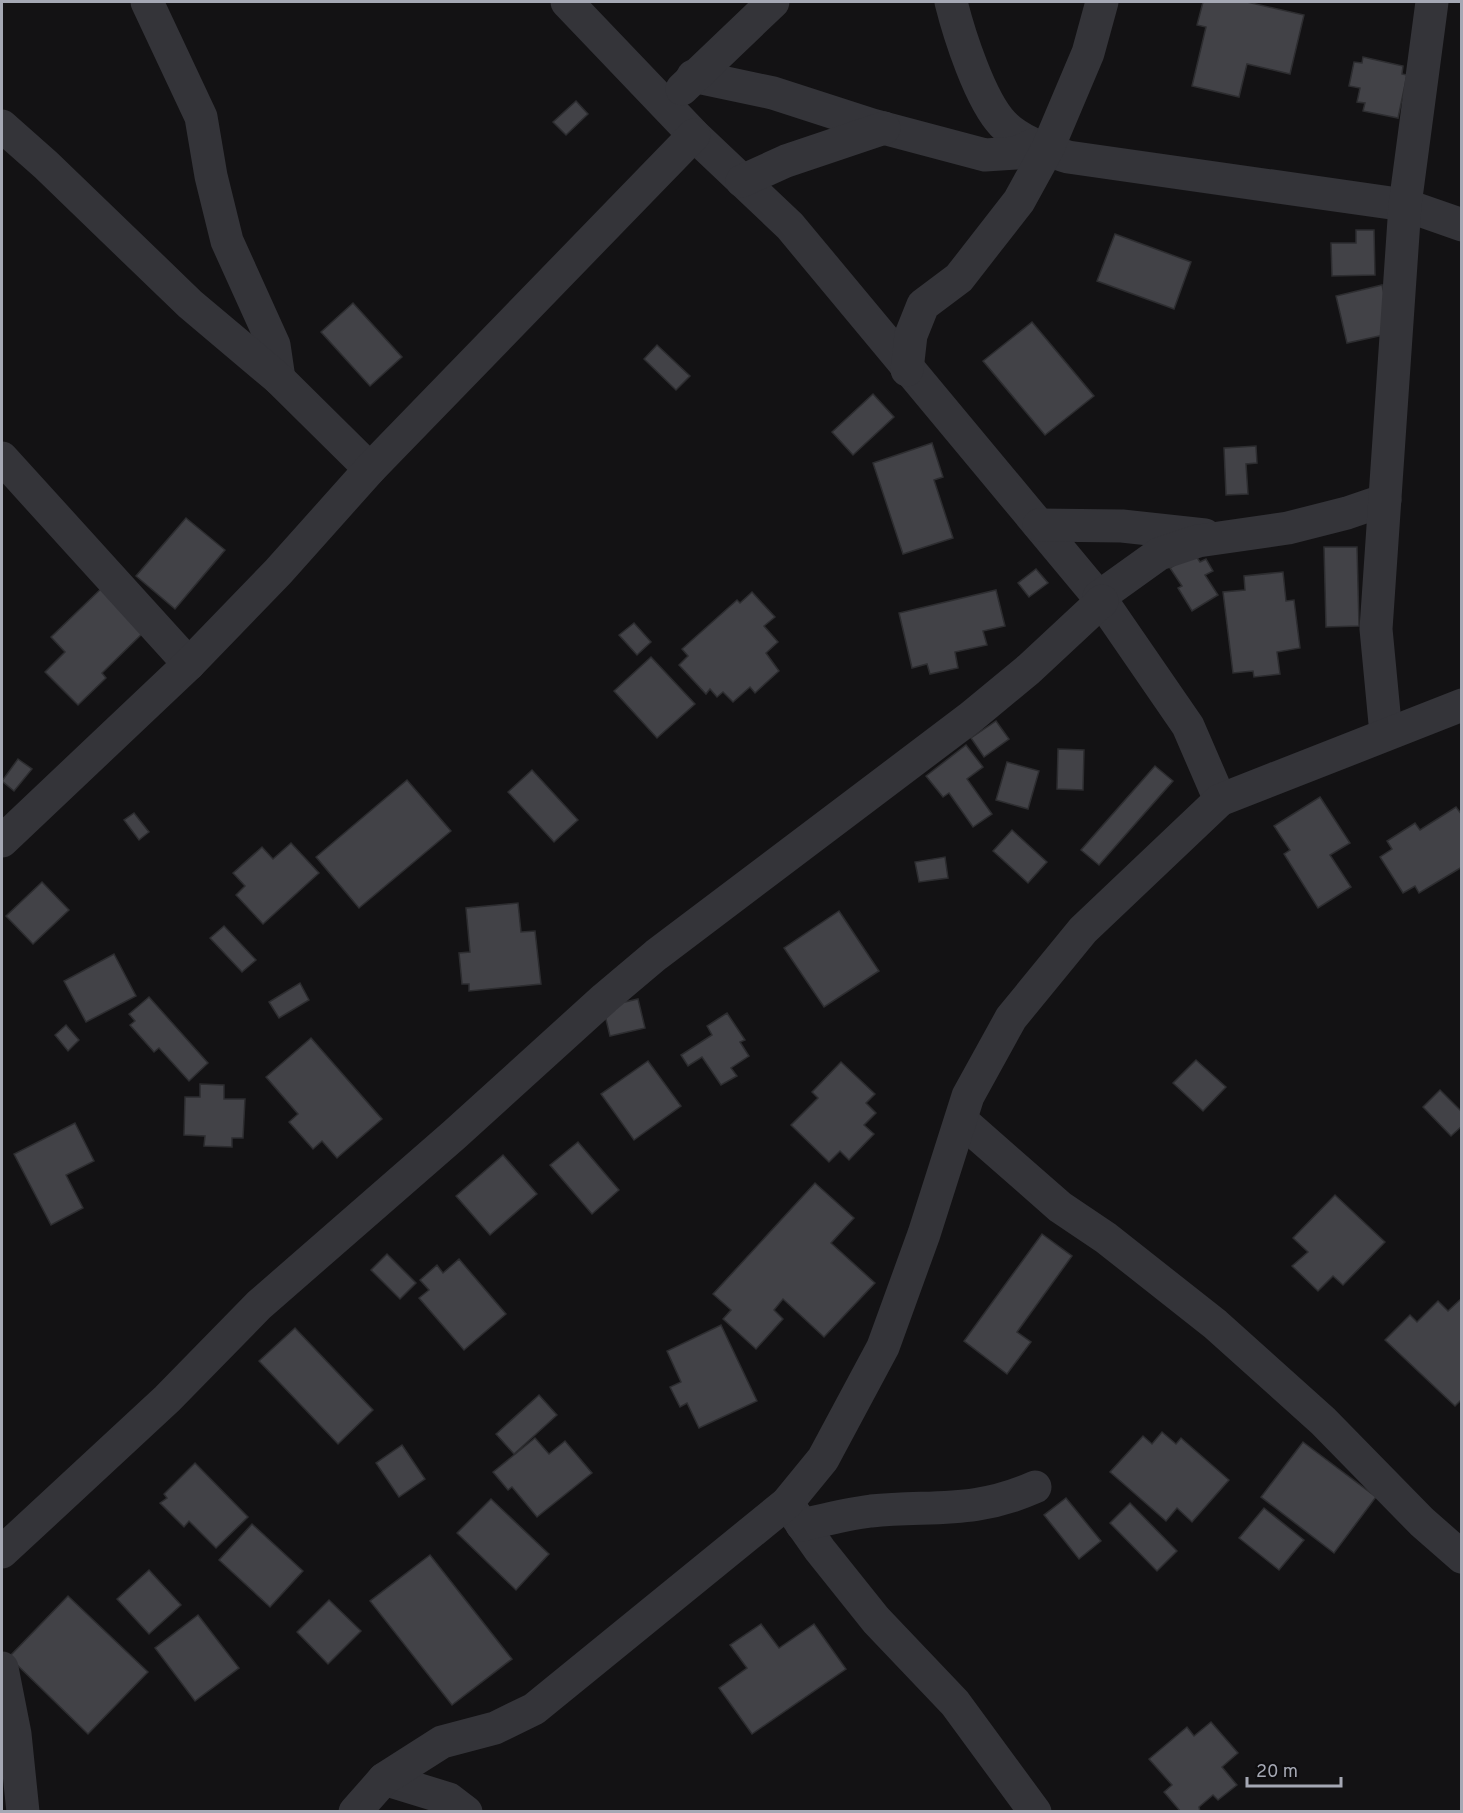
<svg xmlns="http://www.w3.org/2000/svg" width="1463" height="1813" font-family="Overpass,sans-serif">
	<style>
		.building { fill: #424247; stroke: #2d2d30; stroke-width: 1.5 }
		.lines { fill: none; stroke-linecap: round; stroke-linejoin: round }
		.minor { stroke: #343439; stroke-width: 33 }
	</style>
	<rect width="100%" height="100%" fill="#131214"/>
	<g class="building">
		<polygon points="1203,2 1247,2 1304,15 1290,74 1247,64 1239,97 1192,86 1206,27 1197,25"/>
		<polygon points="1363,57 1403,66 1402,74 1407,75 1398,118 1363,111 1365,103 1357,102 1360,88 1349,86 1354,62 1362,63"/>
		<polygon points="576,101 588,114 566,135 553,122"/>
		<polygon points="1356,230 1374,230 1375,275 1332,276 1331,243 1356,243"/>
		<polygon points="1115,234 1191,262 1174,309 1097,281"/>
		<polygon points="1382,285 1393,333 1347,343 1336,296"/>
		<polygon points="353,303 402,357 370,386 321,332"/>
		<polygon points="1032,322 1094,396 1045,435 983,361"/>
		<polygon points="657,345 690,376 676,390 644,359"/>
		<polygon points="873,394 894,417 853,455 832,432"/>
		<polygon points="932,443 943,477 934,480 953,538 903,554 873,463"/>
		<polygon points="1256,446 1257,463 1246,464 1248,494 1226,495 1224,448"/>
		<polygon points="186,518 225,550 175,609 136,576"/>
		<polygon points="1324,547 1357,547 1359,626 1326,627"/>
		<polygon points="1194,553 1200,562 1206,559 1213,571 1205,575 1218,595 1192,611 1178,588 1182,586 1170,568"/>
		<polygon points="1036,569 1048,583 1029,597 1018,583"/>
		<polygon points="1283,572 1286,601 1294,600 1300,648 1277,652 1280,674 1254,677 1253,671 1233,673 1223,592 1245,590 1244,576"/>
		<polygon points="106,584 149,627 102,673 106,678 78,705 45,672 65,652 51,637"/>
		<polygon points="996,590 1005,626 983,631 987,645 955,652 958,668 930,674 927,664 912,668 899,613"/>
		<polygon points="752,592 775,617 764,626 778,642 766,653 779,671 755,693 750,687 733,702 723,692 717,697 710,689 706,694 679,665 688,656 682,649 737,600 740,603"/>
		<polygon points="634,623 651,642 637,655 619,635"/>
		<polygon points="651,657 695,704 657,738 614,691"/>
		<polygon points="996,721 1009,739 984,757 971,738"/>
		<polygon points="966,745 983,767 967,779 992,814 973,827 949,793 943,797 926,776"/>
		<polygon points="1058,749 1084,750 1083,790 1057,789"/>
		<polygon points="18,759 32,769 14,791 2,781"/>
		<polygon points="1007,762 1039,771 1028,809 996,800"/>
		<polygon points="1155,766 1173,781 1099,865 1081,850"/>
		<polygon points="532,770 578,820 554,842 508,792"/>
		<polygon points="407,780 451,831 359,908 316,857"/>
		<polygon points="1320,797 1350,843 1330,855 1351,887 1318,908 1284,854 1290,850 1274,826"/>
		<polygon points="1456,807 1462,815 1462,867 1419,893 1415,886 1403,893 1380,857 1392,849 1387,841 1415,823 1420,830"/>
		<polygon points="134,813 149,832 139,840 124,820"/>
		<polygon points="1012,830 1047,862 1028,883 993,851"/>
		<polygon points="291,843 319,873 263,924 236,895 245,886 233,873 262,847 273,859"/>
		<polygon points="945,857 948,878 919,882 915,862"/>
		<polygon points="42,882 69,910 33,944 6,916"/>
		<polygon points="518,903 521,932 535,931 541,984 469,991 469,984 462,984 459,953 470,952 466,908"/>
		<polygon points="839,911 879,971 824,1007 784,948"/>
		<polygon points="224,926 256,960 242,972 210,938"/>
		<polygon points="114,954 136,996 86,1022 64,981"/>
		<polygon points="300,983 309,1000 279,1018 269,1002"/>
		<polygon points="149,997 208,1063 189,1081 159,1048 154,1052 130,1025 135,1021 129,1014"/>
		<polygon points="638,999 645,1028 610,1036 603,1007"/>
		<polygon points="727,1013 745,1040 740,1042 749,1056 731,1068 737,1076 721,1085 702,1057 688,1066 681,1055 712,1035 707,1026"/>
		<polygon points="66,1025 79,1040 68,1051 55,1035"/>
		<polygon points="311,1038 382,1119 337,1158 322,1141 313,1149 289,1122 298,1114 266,1077"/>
		<polygon points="1196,1060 1226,1087 1203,1111 1173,1083"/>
		<polygon points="648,1061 681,1106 634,1140 601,1094"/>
		<polygon points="841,1062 875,1094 866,1103 876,1113 864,1125 874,1134 849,1160 840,1151 829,1162 791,1125 818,1098 812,1092"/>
		<polygon points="200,1084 224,1085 224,1099 245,1099 243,1138 232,1138 232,1147 204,1146 205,1136 184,1135 185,1097 200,1097"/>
		<polygon points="1440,1090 1462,1112 1462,1126 1451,1136 1423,1107"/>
		<polygon points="75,1123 94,1161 66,1175 83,1208 51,1225 14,1154"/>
		<polygon points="578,1142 619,1190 592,1214 550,1165"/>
		<polygon points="503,1155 537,1194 490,1235 456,1196"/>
		<polygon points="815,1183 854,1218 831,1243 875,1283 824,1337 783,1299 774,1310 783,1319 756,1349 723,1319 731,1310 713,1294"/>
		<polygon points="1335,1195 1385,1242 1343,1285 1333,1276 1318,1291 1292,1266 1308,1252 1293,1238"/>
		<polygon points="1042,1234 1072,1256 1017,1332 1031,1342 1007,1374 964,1341"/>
		<polygon points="387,1254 416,1283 400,1299 371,1270"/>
		<polygon points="459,1259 506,1314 464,1350 419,1298 429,1290 420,1280 437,1265 443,1273"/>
		<polygon points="1462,1298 1462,1399 1455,1406 1385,1340 1410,1315 1417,1322 1438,1301 1448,1311"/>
		<polygon points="721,1325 757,1401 699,1428 687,1403 680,1407 670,1387 681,1382 667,1351"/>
		<polygon points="295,1328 373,1410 338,1444 259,1361"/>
		<polygon points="539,1395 557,1415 514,1454 496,1434"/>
		<polygon points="1162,1432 1176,1444 1181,1438 1229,1480 1192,1522 1177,1508 1166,1521 1110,1472 1143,1436 1152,1444"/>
		<polygon points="535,1438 549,1454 565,1441 592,1473 537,1517 512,1487 508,1490 493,1472"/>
		<polygon points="1303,1442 1376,1497 1334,1553 1261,1497"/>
		<polygon points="402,1445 425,1479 399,1497 376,1463"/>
		<polygon points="195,1463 248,1517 216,1548 189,1521 184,1527 160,1503 167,1498 164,1494"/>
		<polygon points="1066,1498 1101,1541 1079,1559 1044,1515"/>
		<polygon points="491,1499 549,1554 516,1590 457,1533"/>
		<polygon points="1130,1503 1177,1551 1157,1571 1110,1523"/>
		<polygon points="1264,1508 1304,1540 1279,1570 1239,1538"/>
		<polygon points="252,1524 303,1571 270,1607 219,1560"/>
		<polygon points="430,1555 512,1659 452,1705 370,1601"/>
		<polygon points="149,1570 181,1605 149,1634 117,1599"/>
		<polygon points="68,1596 148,1672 88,1734 9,1657"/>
		<polygon points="329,1600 361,1631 328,1664 297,1632"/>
		<polygon points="198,1615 239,1668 195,1701 155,1648"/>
		<polygon points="761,1624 779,1648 814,1624 846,1669 752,1734 719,1688 747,1668 730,1645"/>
		<polygon points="1211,1722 1238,1753 1222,1767 1237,1785 1218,1800 1213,1795 1199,1807 1200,1812 1181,1812 1164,1792 1172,1785 1149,1759 1187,1727 1194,1736"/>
	</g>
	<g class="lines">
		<g class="minor">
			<polyline points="147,2 201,117 211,176 227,241 274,345 279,379"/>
			<polyline points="567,2 694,135 790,226 1102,601 1188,726 1220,800"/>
			<path d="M951,2C959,34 980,100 1003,124C1021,142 1045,149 1068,157L1405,205L1462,225"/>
			<polyline points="693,76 773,93 872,125 985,155 1016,153 1033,145"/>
			<polyline points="682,89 773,2"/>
			<polyline points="2,126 46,165 190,304 279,379 370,469"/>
			<polyline points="742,181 786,161 884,128"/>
			<polyline points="907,370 911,335 923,305 959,278 1019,201 1047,150 1088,53 1102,2"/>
			<polyline points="2,458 189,664"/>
			<polyline points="1039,525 1122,526 1205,535"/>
			<polyline points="1099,597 1159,554 1198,541 1288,528 1347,513 1385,500"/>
			<polyline points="1386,734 1376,629 1405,205 1432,2"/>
			<polyline points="2,841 189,664 278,572 370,469 694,135"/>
			<polyline points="962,1121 1060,1207 1106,1238 1215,1324 1323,1421 1422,1522 1462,1557"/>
			<polyline points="787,1503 820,1550 876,1620 955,1703 1035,1812"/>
			<path d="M802,1525C824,1520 847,1514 871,1511C934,1505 974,1514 1035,1487"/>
			<polyline points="2,1552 167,1399 259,1305 454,1135 605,998 656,955 971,717 1029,669 1102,601"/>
			<polyline points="2,1668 15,1734 23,1812"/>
			<polyline points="384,1779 449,1799 466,1812"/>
			<polyline points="355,1812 384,1779 442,1742 495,1728 534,1709 787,1503 823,1459 883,1347 924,1234 968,1096 1011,1018 1083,930 1220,800 1462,705"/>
		</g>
	</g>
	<rect width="1463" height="1813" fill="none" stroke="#a5a8b4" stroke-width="6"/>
	<path d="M1247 1777v9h94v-9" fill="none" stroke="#a5a8b4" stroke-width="3"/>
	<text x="1256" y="1777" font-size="18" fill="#a5a8b4" stroke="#0e0d0f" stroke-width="4.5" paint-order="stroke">20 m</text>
</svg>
